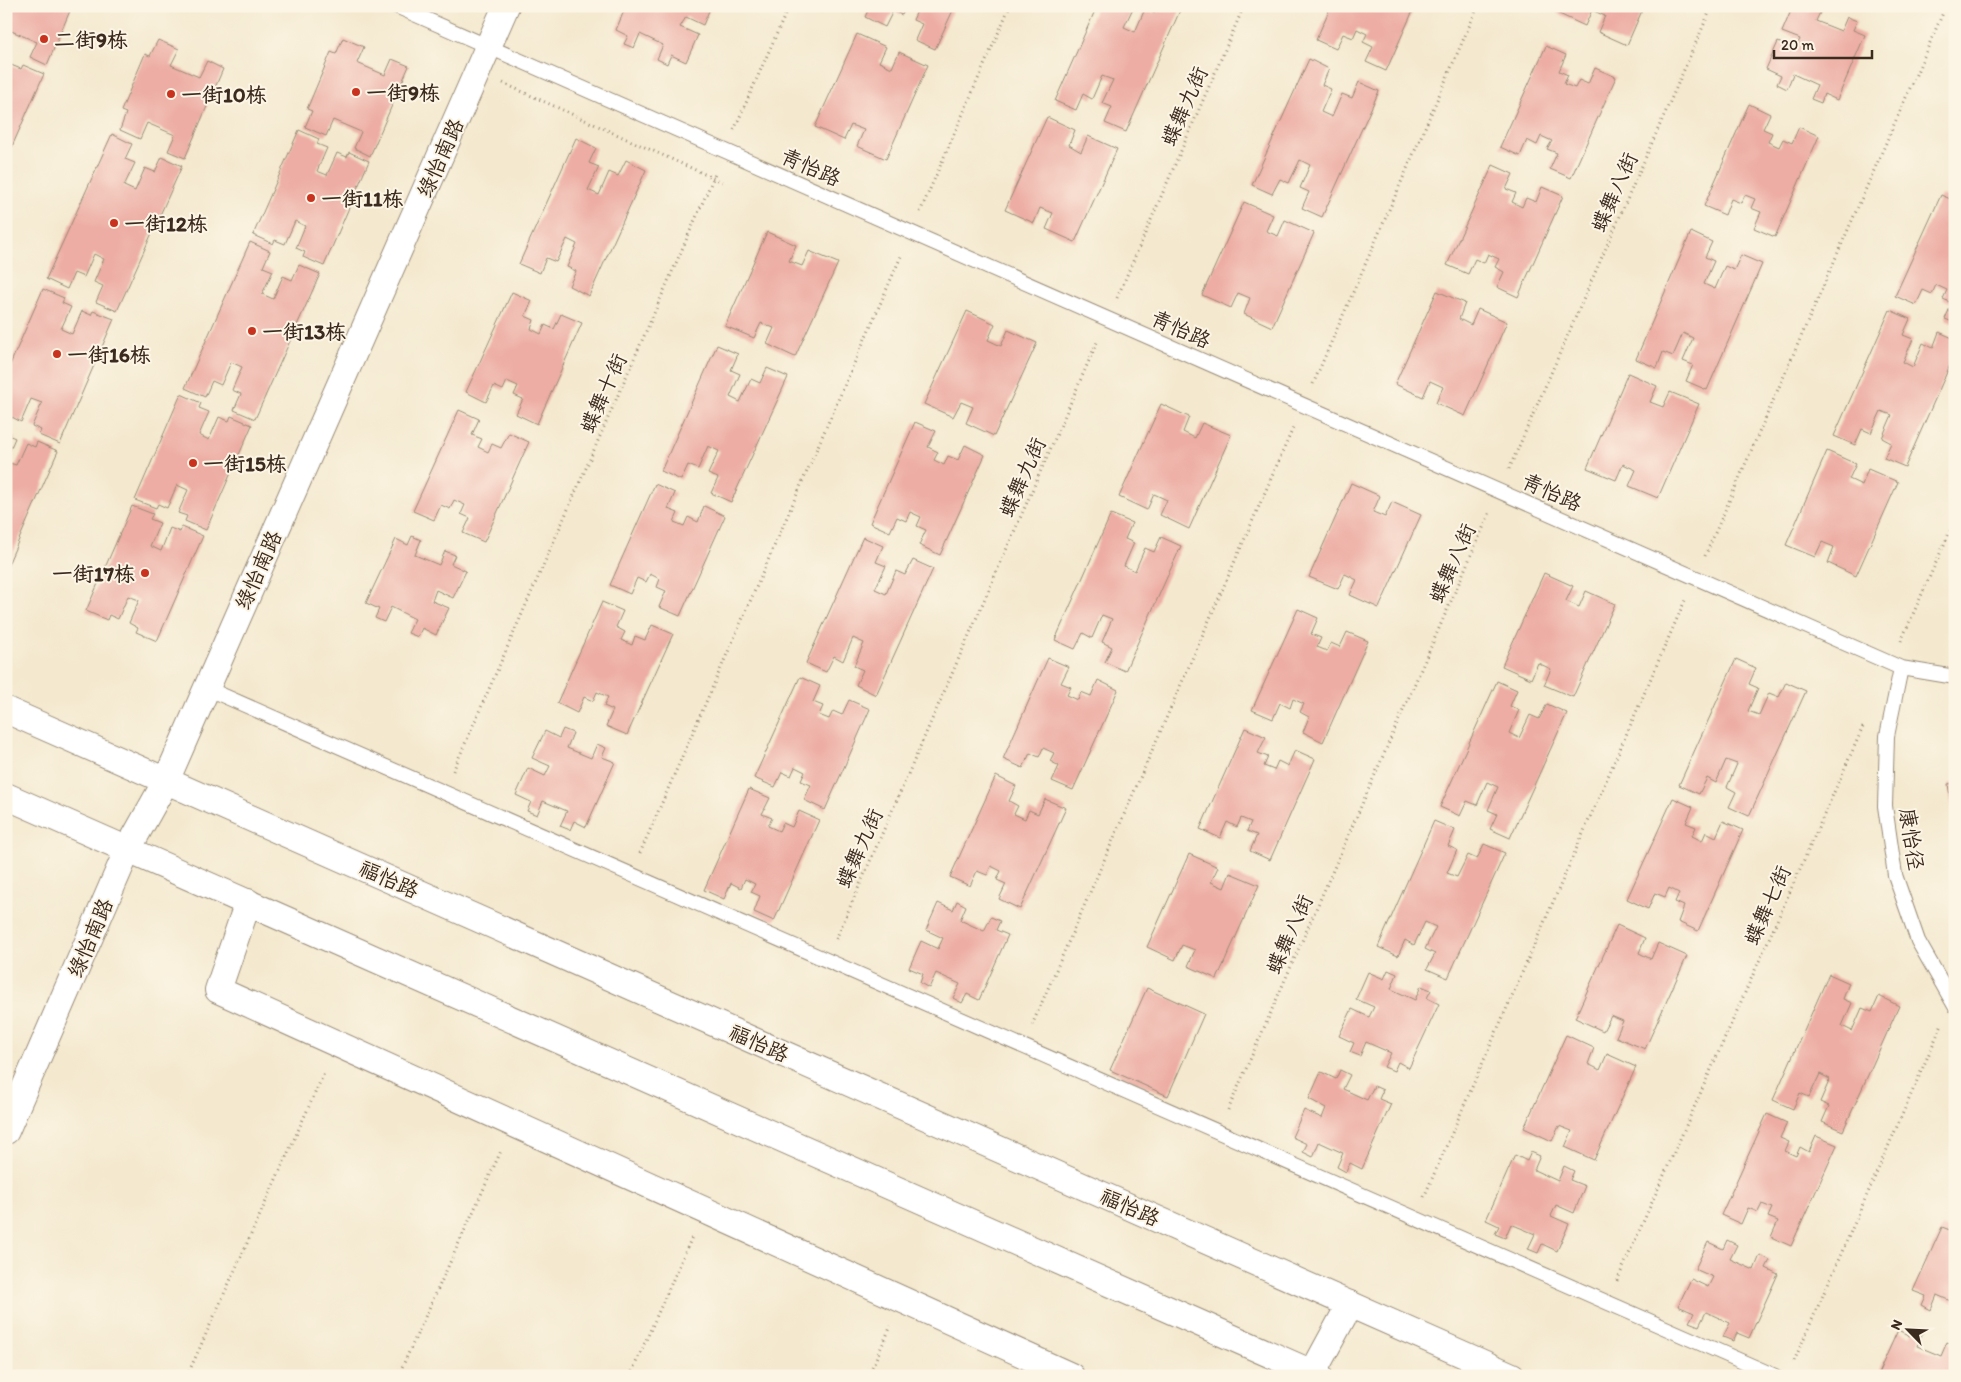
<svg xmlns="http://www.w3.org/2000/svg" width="1961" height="1382" font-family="Itim,'LXGW WenKai TC',sans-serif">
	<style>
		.building { fill: #edada4 }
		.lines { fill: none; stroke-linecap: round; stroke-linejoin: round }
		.lane-casing { stroke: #988a76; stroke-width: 16 }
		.street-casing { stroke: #988a76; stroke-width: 28 }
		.path { stroke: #988a76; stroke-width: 3; stroke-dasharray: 1 4; stroke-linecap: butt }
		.lane { stroke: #fff; stroke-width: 14 }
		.street { stroke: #fff; stroke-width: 26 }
		.poi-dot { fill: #c8321e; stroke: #fcf5e5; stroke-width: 2 }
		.labels { text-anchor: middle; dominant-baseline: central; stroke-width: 4; stroke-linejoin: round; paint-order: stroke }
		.poi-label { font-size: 21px; font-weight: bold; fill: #3b2a1e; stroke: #fcf5e5; text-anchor: start }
		.street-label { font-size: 21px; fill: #3b2a1e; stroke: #fcf5e5 }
	</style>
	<rect width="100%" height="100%" fill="#fcf5e5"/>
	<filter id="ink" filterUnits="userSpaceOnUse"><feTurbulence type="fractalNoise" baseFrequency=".02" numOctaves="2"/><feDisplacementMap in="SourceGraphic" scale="10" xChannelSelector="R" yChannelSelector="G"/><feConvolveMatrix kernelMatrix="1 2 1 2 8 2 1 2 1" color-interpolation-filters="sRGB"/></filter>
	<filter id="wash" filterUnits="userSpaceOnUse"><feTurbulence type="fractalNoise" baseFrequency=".0096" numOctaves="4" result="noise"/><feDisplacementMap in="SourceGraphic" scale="20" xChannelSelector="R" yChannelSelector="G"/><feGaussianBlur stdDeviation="1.12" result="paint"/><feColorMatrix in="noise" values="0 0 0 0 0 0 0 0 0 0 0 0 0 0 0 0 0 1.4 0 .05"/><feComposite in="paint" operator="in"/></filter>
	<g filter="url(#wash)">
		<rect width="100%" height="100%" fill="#f4e9cf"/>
		<g id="blocks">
			<g class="building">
				<polygon points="6,6 72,6 47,65 30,57 37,42 9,30 6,35"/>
				<polygon points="626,6 711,6 703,25 686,17 680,27 698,35 686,62 671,55 667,64 657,59 663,45 640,34 634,48 624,44 628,36 616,30"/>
				<polygon points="870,6 955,6 935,49 915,40 922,24 913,20 917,11 906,7 902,15 893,11 885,27 865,17"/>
				<polygon points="1097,6 1134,6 1124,27 1135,32 1145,9 1154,13 1157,6 1182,6 1126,132 1105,123 1112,107 1102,103 1113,80 1102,76 1092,99 1083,94 1076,110 1055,101"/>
				<polygon points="1331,6 1415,6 1386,71 1366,62 1373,47 1363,42 1367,34 1357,29 1353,38 1343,34 1336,49 1316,40"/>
				<polygon points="1560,6 1644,6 1627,45 1598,32 1605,16 1592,10 1585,26 1557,13"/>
				<polygon points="1793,6 1798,6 1809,11 1811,6 1823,6 1816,21 1841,31 1847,17 1857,21 1853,30 1865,35 1837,100 1824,94 1821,103 1811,99 1817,85 1793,74 1787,89 1777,84 1781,76 1766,69 1778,42 1795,50 1800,39 1782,32"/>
				<polygon points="857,34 886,47 879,62 892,68 899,52 928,65 886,159 857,146 864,130 851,125 844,140 815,127"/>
				<polygon points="343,38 364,47 357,63 385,75 392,59 409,66 370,156 354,148 361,132 333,120 326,136 305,127 312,111 307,109 331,52 336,54"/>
				<polygon points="158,40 179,49 171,65 199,77 207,61 223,69 185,158 168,151 175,135 147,123 140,139 120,130 126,113 121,111 145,54 150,56"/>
				<polygon points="1546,46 1566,55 1559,71 1568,75 1564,84 1575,88 1579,80 1588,84 1595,68 1616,77 1571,178 1550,169 1557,153 1547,149 1552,141 1541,136 1537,145 1527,140 1520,156 1500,147"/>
				<polygon points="1309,59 1329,69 1322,85 1331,89 1321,112 1332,117 1342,94 1352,98 1359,82 1379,91 1322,217 1302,208 1309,192 1300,188 1310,165 1300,160 1289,183 1280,179 1272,194 1252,185"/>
				<polygon points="11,65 21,69 23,65 44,74 6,160 6,77"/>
				<polygon points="1749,104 1770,114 1763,129 1772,133 1768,142 1779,147 1783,139 1792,143 1799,127 1819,136 1775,237 1754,228 1761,212 1751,208 1755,199 1745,195 1741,203 1731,199 1725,215 1704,206"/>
				<polygon points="1047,117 1075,130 1069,145 1081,152 1088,136 1117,149 1075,242 1046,229 1053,213 1040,208 1034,223 1005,210"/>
				<polygon points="299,130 319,139 317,144 327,148 317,171 327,175 337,153 347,157 349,152 369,161 324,266 303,257 305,252 296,248 305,226 295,221 285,244 275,240 273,244 253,235"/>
				<polygon points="112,134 132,144 125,159 135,163 124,186 135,191 145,168 155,172 162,157 182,166 117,311 96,302 103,286 94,282 104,259 94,254 84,277 74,273 67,289 46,279"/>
				<polygon points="576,138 596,148 589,163 599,167 588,190 599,195 609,172 618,176 626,160 646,170 589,296 569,286 576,271 567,267 577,244 567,239 556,262 546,258 540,273 519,264"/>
				<polygon points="1493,165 1513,174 1506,189 1516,193 1512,202 1522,207 1526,198 1536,202 1542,187 1563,196 1518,297 1497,287 1504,272 1495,267 1499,259 1488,254 1484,263 1475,259 1468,274 1447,265"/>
				<polygon points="1941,195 1955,201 1955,323 1945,319 1952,303 1943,299 1947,290 1936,285 1932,294 1923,290 1916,305 1895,296"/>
				<polygon points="1244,202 1273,215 1266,231 1278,236 1285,220 1314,233 1272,327 1244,314 1250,298 1238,293 1231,308 1202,295"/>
				<polygon points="767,232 796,245 789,261 802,266 809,251 838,263 795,357 767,344 774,328 761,323 754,338 725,326"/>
				<polygon points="1691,232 1712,242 1705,257 1714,261 1704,284 1715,289 1725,266 1734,270 1741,255 1762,264 1707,390 1686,381 1693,365 1683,361 1693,338 1683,333 1673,356 1663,352 1657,368 1636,359"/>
				<polygon points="250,242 270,251 263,267 273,271 262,294 273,299 283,276 292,280 299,265 320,274 255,419 234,410 241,394 232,390 242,367 231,362 221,385 212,381 205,397 185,388"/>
				<polygon points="43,289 64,298 62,303 71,307 61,329 72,334 82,311 91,315 93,311 114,319 60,444 39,435 41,430 32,426 42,403 31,399 21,422 12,417 10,422 6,421 6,374"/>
				<polygon points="1437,291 1465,303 1459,319 1471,325 1478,309 1507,322 1465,416 1436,403 1443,387 1430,381 1423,397 1395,384"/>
				<polygon points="512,292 532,301 525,316 534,320 531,329 541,334 545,325 554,329 561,314 582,323 537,424 516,414 523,399 514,395 518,386 507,381 503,390 494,386 486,402 466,392"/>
				<polygon points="1890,310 1910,319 1903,335 1913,339 1903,362 1913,367 1923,343 1933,348 1939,332 1955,339 1955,354 1905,467 1884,458 1891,443 1882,438 1892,415 1881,411 1871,433 1862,429 1855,445 1834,436"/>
				<polygon points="967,311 995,324 988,340 1001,346 1008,330 1037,343 994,436 966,423 973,407 961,402 953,417 924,404"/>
				<polygon points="717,345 738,354 731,370 740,374 730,397 740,402 751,379 760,383 767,368 788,377 731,502 711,493 718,478 708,474 719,451 708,446 698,469 688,465 681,480 661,471"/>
				<polygon points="1628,373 1657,386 1650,402 1663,407 1670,392 1699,404 1658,498 1629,486 1636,470 1623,464 1616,480 1587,468"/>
				<polygon points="181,394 201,403 199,408 209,412 199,435 209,440 219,417 229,421 231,416 252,425 206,530 185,521 187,516 178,513 188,490 177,485 167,508 158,504 156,508 135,500"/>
				<polygon points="1161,404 1189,417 1183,432 1195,438 1202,423 1231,435 1189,529 1160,515 1167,500 1154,494 1147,510 1119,497"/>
				<polygon points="459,410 479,419 472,435 482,439 478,447 488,452 492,444 501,448 509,433 529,442 484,542 463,533 470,518 461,514 465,505 454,500 450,509 441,505 434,520 413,511"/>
				<polygon points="915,422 936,431 928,447 938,452 934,460 944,465 948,456 958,460 965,445 985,455 940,555 919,545 926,530 917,526 921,517 910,512 906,521 897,517 890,532 870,523"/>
				<polygon points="6,434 15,438 6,459"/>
				<polygon points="37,442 58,451 6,569 6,462 16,465 26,443 35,447"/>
				<polygon points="1827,451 1856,464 1849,479 1862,485 1868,469 1898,482 1856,576 1828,563 1834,547 1822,542 1815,557 1786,545"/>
				<polygon points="1351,483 1380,496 1373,512 1385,517 1392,502 1421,515 1379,608 1350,595 1357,580 1345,574 1338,589 1309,577"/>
				<polygon points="655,484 675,493 668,509 678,513 674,522 684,526 688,517 698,522 704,506 725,516 680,616 659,607 666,591 657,587 660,579 650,574 646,582 637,578 630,594 610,585"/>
				<polygon points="132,506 153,514 150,519 160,523 150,546 161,551 170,528 180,532 182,527 203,536 157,641 136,632 138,628 129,623 139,600 128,596 118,619 109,615 107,620 86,611"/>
				<polygon points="1111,514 1132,523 1125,539 1134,543 1124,566 1135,571 1145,548 1154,552 1161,537 1181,546 1125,671 1105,662 1112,647 1102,642 1112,619 1102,615 1092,638 1083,633 1075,649 1055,640"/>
				<polygon points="412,536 421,540 415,555 439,565 445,551 455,555 451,564 466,571 453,598 436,590 432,601 449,608 436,635 422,628 418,637 408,633 415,619 391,607 384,622 375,618 379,609 366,603 396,539 408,545"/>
				<polygon points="863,537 883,546 876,562 886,566 875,589 886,594 896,571 905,575 913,560 933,569 876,695 856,685 863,670 854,666 864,643 853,638 843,661 834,656 826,672 806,663"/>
				<polygon points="1544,573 1573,586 1566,601 1579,607 1586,591 1615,604 1573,697 1544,685 1551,669 1538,663 1531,679 1502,666"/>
				<polygon points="602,602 623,611 616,627 625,632 621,640 632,645 635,636 645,640 652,625 673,634 627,735 606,726 613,710 604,706 608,697 597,692 593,701 584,697 577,713 557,703"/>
				<polygon points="1298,609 1318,618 1311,634 1321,638 1317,647 1327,651 1331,643 1340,647 1347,632 1368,641 1323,742 1303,732 1309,717 1300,712 1304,704 1293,699 1290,708 1280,703 1273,719 1252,710"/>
				<polygon points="1048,658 1069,667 1061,683 1071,687 1067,695 1078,700 1081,692 1091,696 1098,680 1118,690 1073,790 1052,781 1059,766 1050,761 1054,753 1043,748 1039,757 1030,753 1023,768 1003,759"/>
				<polygon points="1736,659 1756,668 1749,684 1758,688 1748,711 1759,715 1769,693 1779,697 1786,682 1806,691 1749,816 1729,807 1736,792 1727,787 1737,764 1726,760 1716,783 1707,778 1699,794 1679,785"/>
				<polygon points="800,677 820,686 813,702 823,706 819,715 829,719 833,711 842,715 849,700 870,709 825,810 804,800 811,785 801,781 805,772 795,767 791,776 782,772 775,787 754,778"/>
				<polygon points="1497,681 1517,690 1510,706 1519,710 1509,733 1519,738 1530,715 1539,719 1547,704 1567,713 1510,838 1490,829 1497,814 1488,810 1498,787 1487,782 1477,805 1467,801 1460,816 1440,807"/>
				<polygon points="1245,728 1266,737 1258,753 1268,757 1264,766 1274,770 1278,761 1288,766 1295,750 1315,759 1270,860 1250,851 1257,835 1247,831 1251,822 1241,818 1237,827 1227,822 1220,838 1200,829"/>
				<polygon points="563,729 573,733 567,748 591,758 597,744 606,748 602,757 615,762 586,827 574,821 570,830 560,826 567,811 543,801 537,815 527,811 531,802 516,795 528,768 545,776 550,766 532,758 545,731 559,738"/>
				<polygon points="996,776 1016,786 1009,801 1018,806 1014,814 1025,819 1029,810 1038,814 1045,799 1066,808 1020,909 999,899 1006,884 997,880 1001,871 991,866 987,875 977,871 970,886 950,877"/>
				<polygon points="1955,783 1955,818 1954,818 1948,784"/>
				<polygon points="749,789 770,798 762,814 772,818 768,826 779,831 783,823 792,827 799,811 819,820 774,921 754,912 760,896 751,892 755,884 745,879 741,888 731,883 724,899 704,890"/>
				<polygon points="1673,798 1693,807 1686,823 1696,827 1692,836 1702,841 1706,832 1716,837 1723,821 1743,830 1698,931 1678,922 1684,906 1675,902 1679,893 1669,888 1665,897 1655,893 1648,909 1627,899"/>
				<polygon points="1434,821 1455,830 1448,846 1457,850 1447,873 1457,877 1468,855 1477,859 1484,844 1505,853 1448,978 1427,969 1435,954 1425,949 1436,927 1425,922 1414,945 1405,940 1398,956 1378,947"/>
				<polygon points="1189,854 1218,867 1211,882 1224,888 1230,873 1259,885 1217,979 1188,966 1195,950 1182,945 1175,960 1147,947"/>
				<polygon points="957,901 966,906 960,920 984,931 991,917 1000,921 996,930 1008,935 979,1000 967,994 962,1003 953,998 960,984 936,973 929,988 920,983 923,974 909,968 921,941 938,949 943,938 926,930 938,903 953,910"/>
				<polygon points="1617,925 1645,938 1639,953 1651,959 1658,943 1687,956 1645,1049 1616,1037 1623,1021 1611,1016 1603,1031 1575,1018"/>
				<polygon points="1388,970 1397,974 1391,989 1415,1000 1421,986 1431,990 1427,998 1439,1004 1409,1068 1398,1062 1394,1071 1384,1067 1391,1053 1366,1042 1360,1056 1350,1052 1354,1043 1339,1036 1352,1009 1369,1017 1374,1007 1356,999 1368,972 1384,979"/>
				<polygon points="1829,974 1849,983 1843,999 1852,1003 1842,1026 1852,1031 1862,1008 1872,1012 1879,996 1899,1006 1843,1131 1822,1122 1829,1106 1820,1102 1830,1079 1820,1074 1809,1097 1800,1093 1793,1109 1773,1100"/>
				<polygon points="1147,988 1204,1014 1168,1096 1110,1070"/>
				<polygon points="1566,1035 1594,1048 1588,1064 1600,1070 1607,1054 1636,1067 1594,1160 1565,1147 1572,1131 1559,1126 1552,1141 1524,1128"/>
				<polygon points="1340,1070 1350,1075 1343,1089 1367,1100 1374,1086 1383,1090 1379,1099 1391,1104 1362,1169 1350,1163 1346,1172 1337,1167 1343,1153 1319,1142 1313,1157 1303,1152 1307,1144 1292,1137 1304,1110 1322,1118 1326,1108 1309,1099 1321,1072 1336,1079"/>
				<polygon points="1767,1114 1787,1123 1780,1138 1789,1142 1785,1151 1796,1156 1800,1147 1809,1152 1816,1136 1837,1145 1791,1246 1771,1237 1778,1221 1768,1217 1772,1208 1762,1204 1758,1212 1748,1208 1741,1224 1721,1215"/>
				<polygon points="1531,1152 1540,1156 1534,1170 1558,1181 1564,1166 1574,1171 1570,1180 1585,1186 1574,1213 1556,1205 1551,1216 1569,1224 1557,1251 1542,1244 1538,1253 1528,1249 1535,1234 1511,1224 1505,1238 1495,1234 1499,1226 1486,1220 1515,1155 1527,1161"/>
				<polygon points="1942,1227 1955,1232 1955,1303 1937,1295 1931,1310 1922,1305 1926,1296 1913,1291"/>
				<polygon points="1727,1240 1737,1245 1730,1259 1754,1270 1760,1255 1770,1260 1766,1268 1778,1274 1749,1338 1737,1333 1733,1341 1723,1337 1730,1323 1706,1312 1699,1326 1689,1322 1694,1313 1678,1306 1691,1279 1708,1287 1713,1277 1695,1269 1708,1242 1723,1249"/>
				<polygon points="1914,1327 1924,1331 1917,1346 1941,1356 1947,1342 1955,1346 1955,1376 1877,1376 1898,1330 1910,1336"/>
			</g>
		</g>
	</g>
	<g filter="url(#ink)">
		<use href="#blocks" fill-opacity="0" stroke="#988a76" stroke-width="1"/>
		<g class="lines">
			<defs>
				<g id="lane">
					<polyline points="396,6 1901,668 1955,677"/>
					<polyline points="1901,668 1887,736 1885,806 1895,875 1918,941 1955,1006"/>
					<polyline points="206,688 1775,1376"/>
				</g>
				<g id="street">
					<polyline points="6,710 1512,1376"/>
					<polyline points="6,796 1319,1376"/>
					<polyline points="248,902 218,990 1071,1376"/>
					<polyline points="6,1131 128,849 166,781 506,6"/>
					<polyline points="1311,1376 1350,1304"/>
				</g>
			</defs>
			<use href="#lane" class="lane-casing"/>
			<use href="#street" class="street-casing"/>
			<g class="path">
				<polyline points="503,83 722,182"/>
				<polyline points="734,130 789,6"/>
				<polyline points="920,212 1010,6"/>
				<polyline points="1117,298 1244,6"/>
				<polyline points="1313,384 1478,6"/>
				<polyline points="1509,469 1712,6"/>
				<polyline points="1705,556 1946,6"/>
				<polyline points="1901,641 1955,520"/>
				<polyline points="453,771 716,172"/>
				<polyline points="640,853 902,254"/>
				<polyline points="836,939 1098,340"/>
				<polyline points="1032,1025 1294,426"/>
				<polyline points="1228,1110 1490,512"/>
				<polyline points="1424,1197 1686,598"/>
				<polyline points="1617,1281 1863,727"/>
				<polyline points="1794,1361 1942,1024"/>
				<polyline points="187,1376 325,1071"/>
				<polyline points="398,1376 501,1151"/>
				<polyline points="630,1376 692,1237"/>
				<polyline points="868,1376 891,1326"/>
			</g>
			<use href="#lane" class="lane"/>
			<use href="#street" class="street"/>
		</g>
	</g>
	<g class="poi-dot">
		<circle cx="44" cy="39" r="5"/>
		<circle cx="356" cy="92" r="5"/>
		<circle cx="171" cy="94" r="5"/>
		<circle cx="311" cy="198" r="5"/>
		<circle cx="114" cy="223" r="5"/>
		<circle cx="252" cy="331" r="5"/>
		<circle cx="57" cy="354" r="5"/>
		<circle cx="193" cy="463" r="5"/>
		<circle cx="145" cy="573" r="5"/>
	</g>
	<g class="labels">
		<g class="poi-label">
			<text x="54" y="39">二街9栋</text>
			<text x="366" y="92">一街9栋</text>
			<text x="181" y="94">一街10栋</text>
			<text x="321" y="198">一街11栋</text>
			<text x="124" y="223">一街12栋</text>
			<text x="262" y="331">一街13栋</text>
			<text x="67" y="354">一街16栋</text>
			<text x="203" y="463">一街15栋</text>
			<text x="135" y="573" text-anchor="end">一街17栋</text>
		</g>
		<g class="street-label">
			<text transform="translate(1184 106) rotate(-66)">蝶舞九街</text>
			<text transform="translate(440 158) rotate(-66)">绿怡南路</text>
			<text transform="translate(811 167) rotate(24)">青怡路</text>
			<text transform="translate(1614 192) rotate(-66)">蝶舞八街</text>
			<text transform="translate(1181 329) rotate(24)">青怡路</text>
			<text transform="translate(603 393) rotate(-66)">蝶舞十街</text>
			<text transform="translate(1022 477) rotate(-66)">蝶舞九街</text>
			<text transform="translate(1552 492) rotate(24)">青怡路</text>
			<text transform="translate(1452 563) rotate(-66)">蝶舞八街</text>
			<text transform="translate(258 570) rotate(-66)">绿怡南路</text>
			<text transform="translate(1912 839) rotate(81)">康怡径</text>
			<text transform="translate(859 848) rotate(-66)">蝶舞九街</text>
			<text transform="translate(389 879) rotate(24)">福怡路</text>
			<text transform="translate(1767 905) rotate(-66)">蝶舞七街</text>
			<text transform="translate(1289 934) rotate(-66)">蝶舞八街</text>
			<text transform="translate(90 938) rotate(-67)">绿怡南路</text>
			<text transform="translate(759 1043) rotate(24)">福怡路</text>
			<text transform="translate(1130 1207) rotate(24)">福怡路</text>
		</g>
	</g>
	<rect width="1961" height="1382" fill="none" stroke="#fcf5e5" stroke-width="25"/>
	<g transform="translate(1908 1330) rotate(294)" stroke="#fcf5e5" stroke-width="4" paint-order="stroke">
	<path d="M0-4L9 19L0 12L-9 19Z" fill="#3b2a1e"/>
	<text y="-8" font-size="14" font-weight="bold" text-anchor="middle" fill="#3b2a1e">N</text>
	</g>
	<path d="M1774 50v8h98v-8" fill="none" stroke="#3b2a1e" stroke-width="2.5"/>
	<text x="1781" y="50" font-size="15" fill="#3b2a1e" stroke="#fcf5e5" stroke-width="4" paint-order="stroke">20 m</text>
</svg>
